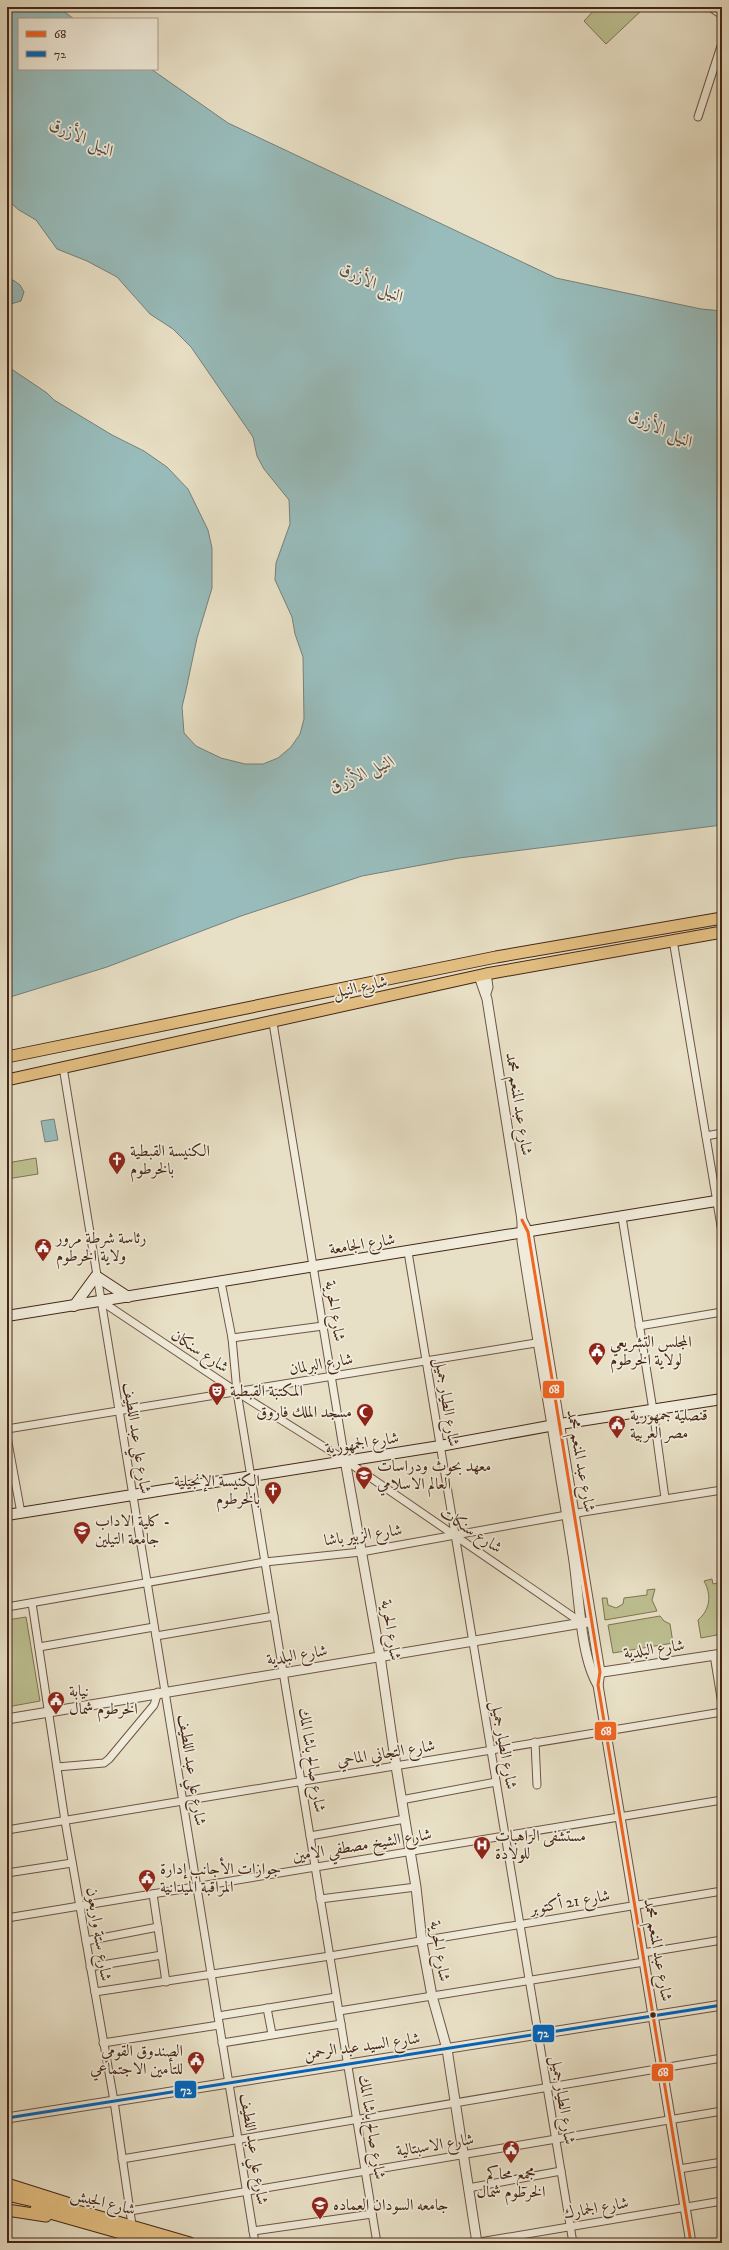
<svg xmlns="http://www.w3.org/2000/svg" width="729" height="2250" font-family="'IM FELL DW Pica',Amiri,serif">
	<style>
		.green { fill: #bdc091; stroke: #817354 }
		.water { fill: #98bcbb; stroke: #77807a }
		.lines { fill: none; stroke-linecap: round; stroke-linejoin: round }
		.minor-casing { stroke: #6e5444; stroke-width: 9 }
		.tertiary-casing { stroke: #6e5444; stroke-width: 11 }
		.secondary-casing { stroke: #452618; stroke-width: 12 }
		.primary-casing { stroke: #452618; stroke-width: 13 }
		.trunk-casing { stroke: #452618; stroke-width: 13 }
		.minor { stroke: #f0ebda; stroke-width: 7 }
		.tertiary { stroke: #f0ebda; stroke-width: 9 }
		.secondary { stroke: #f0ebda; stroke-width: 10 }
		.primary { stroke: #e4c083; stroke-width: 11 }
		.trunk { stroke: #e4c083; stroke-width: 11 }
		.bus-1-casing { stroke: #f0ebda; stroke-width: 6 }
		.bus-2-casing { stroke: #f0ebda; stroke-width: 6 }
		.bus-1 { stroke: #f26522; stroke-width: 3 }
		.bus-2 { stroke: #0065bd; stroke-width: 3 }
		.bus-dot { fill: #452618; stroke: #f0ebda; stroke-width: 1.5 }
		.labels { text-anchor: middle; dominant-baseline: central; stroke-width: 3.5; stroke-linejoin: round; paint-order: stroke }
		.street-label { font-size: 16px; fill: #452618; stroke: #f0ebda }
		.poi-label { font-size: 16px; fill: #452618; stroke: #f0ebda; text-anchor: start }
		.water-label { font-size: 17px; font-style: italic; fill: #5a4c41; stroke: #f0ebda }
		.line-badge { stroke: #f0ebda; stroke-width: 1.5 }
		.badge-label { font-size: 11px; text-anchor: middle; font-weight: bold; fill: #fff }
	</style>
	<rect width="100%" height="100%" fill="#e8e0c6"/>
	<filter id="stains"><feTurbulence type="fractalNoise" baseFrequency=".005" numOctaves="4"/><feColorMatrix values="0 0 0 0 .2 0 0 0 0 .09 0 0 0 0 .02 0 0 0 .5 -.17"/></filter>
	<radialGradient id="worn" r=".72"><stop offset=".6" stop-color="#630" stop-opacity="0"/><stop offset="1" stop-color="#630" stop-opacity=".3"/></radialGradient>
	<g class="green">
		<polygon points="597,7 639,7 642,10 606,44 584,21"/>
		<polygon points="36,1158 38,1174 7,1179 7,1163"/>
		<path d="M712,1579L713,1584L722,1582V1634L701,1638L698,1620C710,1610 712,1595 704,1581Z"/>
		<polygon points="655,1589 652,1600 657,1611 605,1620 602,1598 607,1598 608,1605 616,1608 623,1604 624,1598 647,1595 647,1590"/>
		<polygon points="660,1616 664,1621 670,1624 673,1643 613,1653 608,1625"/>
		<polygon points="26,1617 40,1701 7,1707 7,1620"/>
	</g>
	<g class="water">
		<polygon points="7,7 58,7 74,19 19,19 19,69 151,69 228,123 556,278 701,309 722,311 722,825 459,858 362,876 241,916 107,967 7,998 7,366 47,393 54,400 112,435 144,451 167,467 188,489 208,530 212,548 212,588 197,638 186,690 182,707 184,733 196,746 221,758 245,764 263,764 278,758 291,747 300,734 304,719 303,657 295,634 292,617 275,580 276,563 290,524 289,500 264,469 257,456 253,437 191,347 173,329 150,314 117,277 87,261 57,249 36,220 19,210 7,200"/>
		<polygon points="13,280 20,285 24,292 21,301 7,305 7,281"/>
		<polygon points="54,1119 58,1140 45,1142 41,1121"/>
	</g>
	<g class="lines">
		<defs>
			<g id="minor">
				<polyline points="710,7 722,15"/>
				<polyline points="698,117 722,43"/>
				<polyline points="673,940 722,1232"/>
				<polyline points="273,1023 345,1460"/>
				<polyline points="63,1067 255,2243"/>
				<polyline points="706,1136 722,1133"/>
				<polyline points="622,1217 653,1410 665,1498"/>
				<polyline points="408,1252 573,2243"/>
				<polyline points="221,1282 232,1338 237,1392 377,2243"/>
				<polyline points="101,1301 240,1394 345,1460 582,1623"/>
				<polyline points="639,1326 722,1312"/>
				<polyline points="232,1338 323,1326"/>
				<polyline points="7,1429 542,1342"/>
				<polyline points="7,1437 21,1513"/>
				<polyline points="32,1603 65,1821 114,2101 132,2225"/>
				<polyline points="7,1607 265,1562 361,1552 583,1512 722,1490"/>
				<polyline points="156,1636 274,1616"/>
				<polyline points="39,1647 154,1627"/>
				<polyline points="714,1655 722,1704"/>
				<polyline points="535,1742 537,1785"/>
				<polyline points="57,1767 104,1763 109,1759 154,1705 158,1692"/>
				<polyline points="401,1800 496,1782"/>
				<polyline points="7,1830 722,1712"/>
				<polyline points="310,1836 405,1819"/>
				<polyline points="7,1873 72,1863"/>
				<polyline points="153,1894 166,1982"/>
				<polyline points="320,1899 416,1887"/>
				<polyline points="7,1918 722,1800"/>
				<polyline points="86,1941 158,1927"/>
				<polyline points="643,1953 722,1940"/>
				<polyline points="90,1967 162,1955"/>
				<polyline points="95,1992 330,1956 722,1891"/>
				<polyline points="267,2008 272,2034"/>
				<polyline points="339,2011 644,1962"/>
				<polyline points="218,2016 336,1997"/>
				<polyline points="103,2043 219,2025"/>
				<polyline points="222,2043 341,2024"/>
				<polyline points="122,2159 722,2058"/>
				<polyline points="679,2169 722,2162"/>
				<polyline points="468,2188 561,2171"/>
				<polyline points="130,2211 722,2111"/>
				<polyline points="253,2231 372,2214"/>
				<polyline points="474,2243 722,2201"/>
			</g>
			<g id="tertiary">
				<path d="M479,976L487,999L522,1220V1241C538,1346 557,1451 573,1555C579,1591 580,1656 598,1685"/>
				<polyline points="486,993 488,987 486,974"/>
				<polyline points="522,1220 528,1232 600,1672 598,1685 691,2243"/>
				<polyline points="345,1460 380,1656 396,1766 416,1887 422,1942 432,1996 447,2049 477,2243"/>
				<polyline points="596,1673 722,1654"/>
				<polyline points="7,1719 588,1622"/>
				<polyline points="7,2118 722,2005"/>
			</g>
			<g id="secondary">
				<polyline points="74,1306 96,1276 128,1297"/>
				<polyline points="7,1316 722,1200"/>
				<polyline points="7,1515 440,1446 560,1424 722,1399"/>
			</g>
			<g id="primary">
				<polyline points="7,1057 496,957 722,918"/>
				<polyline points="7,1080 486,974 722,932"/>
			</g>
			<g id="trunk">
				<polyline points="7,2184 67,2203"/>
				<polyline points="7,2195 90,2214 190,2243"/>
				<polyline points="36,2209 156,2243"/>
				<polyline points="7,2210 46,2216"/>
			</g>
		</defs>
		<use href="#minor" class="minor-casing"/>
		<use href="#tertiary" class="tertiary-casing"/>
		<use href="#secondary" class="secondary-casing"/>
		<use href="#primary" class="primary-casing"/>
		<use href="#trunk" class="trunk-casing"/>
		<use href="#minor" class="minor"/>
		<use href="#tertiary" class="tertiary"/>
		<use href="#secondary" class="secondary"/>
		<use href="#primary" class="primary"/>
		<use href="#trunk" class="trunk"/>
		<defs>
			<polyline id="bus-1" points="522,1220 528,1232 600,1672 598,1685 691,2243"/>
			<polyline id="bus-2" points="7,2118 722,2005"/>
		</defs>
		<use href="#bus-1" class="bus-1-casing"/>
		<use href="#bus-2" class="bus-2-casing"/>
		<use href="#bus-1" class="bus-1"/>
		<use href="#bus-2" class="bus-2"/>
	</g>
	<defs>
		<symbol id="church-pin" viewBox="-11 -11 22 30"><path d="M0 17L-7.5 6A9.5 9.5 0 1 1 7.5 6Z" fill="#8f2418" stroke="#f0ebda"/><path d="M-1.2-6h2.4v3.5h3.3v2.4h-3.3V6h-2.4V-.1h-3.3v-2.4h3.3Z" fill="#fff"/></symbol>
		<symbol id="civic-pin" viewBox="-11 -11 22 30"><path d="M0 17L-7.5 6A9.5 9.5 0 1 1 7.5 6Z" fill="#8f2418" stroke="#f0ebda"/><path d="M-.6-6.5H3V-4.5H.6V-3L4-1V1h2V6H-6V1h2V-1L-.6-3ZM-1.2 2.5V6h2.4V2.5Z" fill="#fff"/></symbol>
		<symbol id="theatre-pin" viewBox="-11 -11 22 30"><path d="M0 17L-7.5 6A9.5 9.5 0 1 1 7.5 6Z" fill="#8f2418" stroke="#f0ebda"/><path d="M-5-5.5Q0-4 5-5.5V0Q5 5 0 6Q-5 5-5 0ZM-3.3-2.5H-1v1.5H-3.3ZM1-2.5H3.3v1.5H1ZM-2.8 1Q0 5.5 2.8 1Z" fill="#fff"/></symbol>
		<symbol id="mosque-pin" viewBox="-11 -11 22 30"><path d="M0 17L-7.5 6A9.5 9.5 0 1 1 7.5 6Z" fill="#8f2418" stroke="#f0ebda"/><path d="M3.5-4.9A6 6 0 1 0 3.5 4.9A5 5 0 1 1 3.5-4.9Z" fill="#fff"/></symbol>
		<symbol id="university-pin" viewBox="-11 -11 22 30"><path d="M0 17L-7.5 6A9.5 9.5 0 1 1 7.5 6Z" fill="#8f2418" stroke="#f0ebda"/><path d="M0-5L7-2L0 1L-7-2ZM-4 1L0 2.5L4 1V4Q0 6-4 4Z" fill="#fff"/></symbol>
		<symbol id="hospital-pin" viewBox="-11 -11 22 30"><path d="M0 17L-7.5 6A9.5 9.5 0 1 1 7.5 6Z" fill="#8f2418" stroke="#f0ebda"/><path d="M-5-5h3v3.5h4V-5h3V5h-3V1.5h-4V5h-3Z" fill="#fff"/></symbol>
		<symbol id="school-pin" viewBox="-11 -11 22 30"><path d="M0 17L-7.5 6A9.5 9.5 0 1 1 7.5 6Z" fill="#8f2418" stroke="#f0ebda"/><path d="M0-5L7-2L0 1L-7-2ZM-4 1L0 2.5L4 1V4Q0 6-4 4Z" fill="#fff"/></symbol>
	</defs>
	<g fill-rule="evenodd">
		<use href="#church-pin" x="107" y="1150" width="20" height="27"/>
		<use href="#civic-pin" x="33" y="1237" width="20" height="27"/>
		<use href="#civic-pin" x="587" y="1341" width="20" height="27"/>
		<use href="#theatre-pin" x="207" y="1381" width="20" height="27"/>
		<use href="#mosque-pin" x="355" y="1402" width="20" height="27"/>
		<use href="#civic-pin" x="607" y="1414" width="20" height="27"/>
		<use href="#university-pin" x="354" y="1465" width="20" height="27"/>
		<use href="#church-pin" x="263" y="1480" width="20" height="27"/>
		<use href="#university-pin" x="72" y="1520" width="20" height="27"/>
		<use href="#civic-pin" x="46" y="1690" width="20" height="27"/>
		<use href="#hospital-pin" x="472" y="1835" width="20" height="27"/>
		<use href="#civic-pin" x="137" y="1868" width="20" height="27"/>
		<use href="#civic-pin" x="186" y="2050" width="20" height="27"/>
		<use href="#civic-pin" x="501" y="2139" width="20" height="27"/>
		<use href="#school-pin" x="310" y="2195" width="20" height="27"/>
	</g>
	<circle class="bus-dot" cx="653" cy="2015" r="3.5"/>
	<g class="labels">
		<g class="street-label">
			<text transform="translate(360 987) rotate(-13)">شارع النيل</text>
			<text transform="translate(519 1104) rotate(81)">شارع عبد المنعم محمد</text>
			<text transform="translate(362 1244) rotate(-9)">شارع الجامعة</text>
			<text transform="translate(335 1311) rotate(81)">شارع الحرية</text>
			<text transform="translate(200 1351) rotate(33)">شارع سنكان</text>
			<text transform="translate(321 1364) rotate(-10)">شارع البرلمان</text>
			<text transform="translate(447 1402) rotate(81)">شارع الطيار جميل</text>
			<text transform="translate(137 1438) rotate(81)">شارع علي عبد اللطيف</text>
			<text transform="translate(362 1443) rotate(-9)">شارع الجمهورية</text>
			<text transform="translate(581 1461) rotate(80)">شارع عبد المنعم محمد</text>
			<text transform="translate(471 1530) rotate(33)">شارع سنكات</text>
			<text transform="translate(363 1535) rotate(-8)">شارع الزبير باشا</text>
			<text transform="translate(391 1630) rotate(81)">شارع الحرية</text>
			<text transform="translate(654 1649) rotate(-8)">شارع البلدية</text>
			<text transform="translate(297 1655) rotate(-9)">شارع البلدية</text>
			<text transform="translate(504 1745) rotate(80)">شارع الطيار جميل</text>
			<text transform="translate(386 1753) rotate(-9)">شارع التجاني الماحي</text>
			<text transform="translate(312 1760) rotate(81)">شارع صالح باشا المك</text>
			<text transform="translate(192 1770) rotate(81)">شارع علي عبد اللطيف</text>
			<text transform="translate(362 1845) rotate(-9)">شارع الشيخ مصطفي الامين</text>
			<text transform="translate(570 1902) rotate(-10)">شارع 21 أكتوبر</text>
			<text transform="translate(99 1934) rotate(81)">شارع ستة واربعون</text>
			<text transform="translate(658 1950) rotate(80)">شارع عبد المنعم محمد</text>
			<text transform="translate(440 1951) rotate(81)">شارع الحرية</text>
			<text transform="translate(362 2046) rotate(-8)">شارع السيد عبد الرحمن</text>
			<text transform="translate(563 2100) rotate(81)">شارع الطيار جميل</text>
			<text transform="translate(372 2127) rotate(81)">شارع صالح باشا المك</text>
			<text transform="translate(435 2145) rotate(-9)">شارع الاسبتالية</text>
			<text transform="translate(254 2149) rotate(81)">شارع علي عبد اللطيف</text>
			<text transform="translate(103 2202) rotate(14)">شارع الجيش</text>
			<text transform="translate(596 2208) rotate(-10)">شارع الجمارك</text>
		</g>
		<g class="poi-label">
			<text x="130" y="1151">الكنيسة القبطية<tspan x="130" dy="18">بالخرطوم</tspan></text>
			<text x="56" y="1238">رئاسة شرطة مرور<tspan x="56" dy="18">ولاية الخرطوم</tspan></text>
			<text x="610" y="1342">المجلس التشريعي<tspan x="610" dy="18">لولاية الخرطوم</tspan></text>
			<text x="230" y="1391">المكتبة القبطية</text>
			<text x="352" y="1412" text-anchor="end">مسجد الملك فاروق</text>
			<text x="630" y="1415">قنصلية جمهورية<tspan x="630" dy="18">مصر العربية</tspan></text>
			<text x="377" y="1466">معهد بحوث ودراسات<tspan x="377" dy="18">العالم الاسلامي</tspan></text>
			<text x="260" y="1481" text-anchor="end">الكنيسة الإنجيلية<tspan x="260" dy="18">بالخرطوم</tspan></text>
			<text x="95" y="1521">كلية الاداب -<tspan x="95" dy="18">جامعة التيلين</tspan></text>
			<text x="69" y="1691">نيابة<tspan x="69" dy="18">الخرطوم شمال</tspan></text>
			<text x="495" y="1836">مستشفى الراهبات<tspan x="495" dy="18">للولادة</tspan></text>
			<text x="160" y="1869">جوازات الأجانب إدارة<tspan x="160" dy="18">المراقبة الميدانية</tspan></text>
			<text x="183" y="2051" text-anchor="end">الصندوق القومي<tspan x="183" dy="18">للتأمين الاجتماعي</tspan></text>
			<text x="511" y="2174" text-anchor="middle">مجمع محاكم<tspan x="511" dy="18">الخرطوم شمال</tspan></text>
			<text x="333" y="2205">جامعه السودان العماده</text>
		</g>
		<g class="water-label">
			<text transform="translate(82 138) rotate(26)">النيل الأزرق</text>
			<text transform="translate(372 283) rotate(27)">النيل الأزرق</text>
			<text transform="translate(661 429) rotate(25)">النيل الأزرق</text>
			<text transform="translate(362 774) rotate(-24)">النيل الأزرق</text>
		</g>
	</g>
	<g class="line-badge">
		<rect x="542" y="1380" width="23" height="19" rx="4" fill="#f26522"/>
		<rect x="594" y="1721" width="23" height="20" rx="4" fill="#f26522"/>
		<rect x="532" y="2024" width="23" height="19" rx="4" fill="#0065bd"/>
		<rect x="651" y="2063" width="23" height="19" rx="4" fill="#f26522"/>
		<rect x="174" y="2080" width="23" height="19" rx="4" fill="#0065bd"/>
	</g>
	<g class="badge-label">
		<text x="554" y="1393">68</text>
		<text x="606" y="1735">68</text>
		<text x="543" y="2037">72</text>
		<text x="663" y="2076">68</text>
		<text x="186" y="2094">72</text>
	</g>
	<rect width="729" height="2250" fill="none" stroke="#e8e0c6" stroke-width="24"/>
	<rect x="8" y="8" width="713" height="2234" fill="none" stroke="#452618" stroke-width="2"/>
	<rect x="12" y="12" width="705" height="2226" fill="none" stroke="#452618"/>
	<rect x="18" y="18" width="140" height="52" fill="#f0ebda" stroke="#ac9c8c"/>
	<rect x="26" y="31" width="20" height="6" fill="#f26522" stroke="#ac9c8c"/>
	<text x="54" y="38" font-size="12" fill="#452618">68</text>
	<rect x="26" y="51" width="20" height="6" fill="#0065bd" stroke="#ac9c8c"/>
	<text x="54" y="58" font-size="12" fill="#452618">72</text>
	<rect width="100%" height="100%" filter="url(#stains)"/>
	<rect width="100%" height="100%" fill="url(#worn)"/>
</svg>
